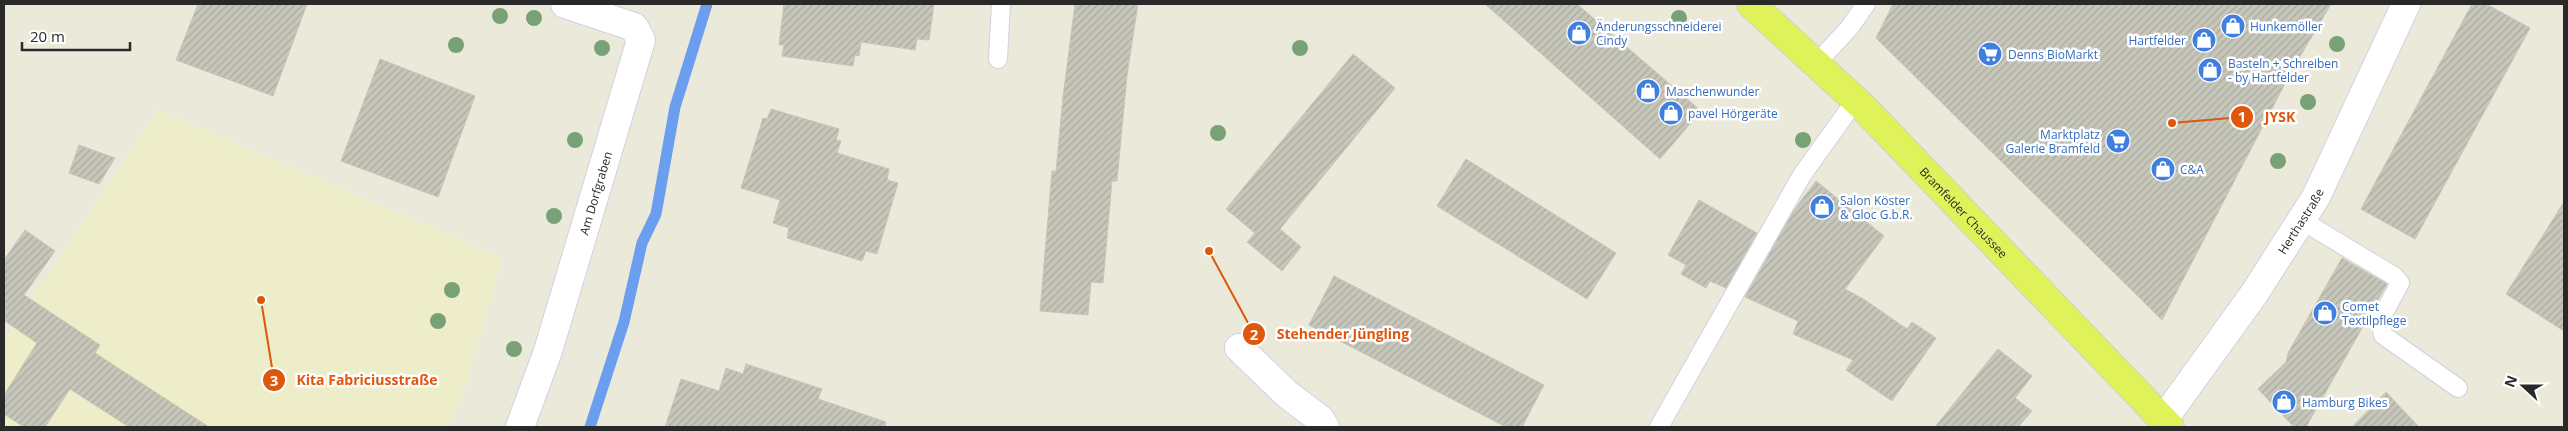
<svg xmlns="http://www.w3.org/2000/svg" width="2568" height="431" font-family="'Open Sans',sans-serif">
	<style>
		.education { fill: #edeec9 }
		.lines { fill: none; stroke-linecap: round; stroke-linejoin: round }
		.stream { stroke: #6b9eef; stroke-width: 11 }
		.building { fill: url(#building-hatch); stroke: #c7c6b4 }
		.lane-casing { stroke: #d2cfe2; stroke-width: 20 }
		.street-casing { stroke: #d2cfe2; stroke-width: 30 }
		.primary-casing { stroke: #d0d0d0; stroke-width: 30 }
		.lane { stroke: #fff; stroke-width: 18 }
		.street { stroke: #fff; stroke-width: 28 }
		.primary { stroke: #e0f259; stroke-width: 28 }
		.tree { fill: #78a176 }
		.labels { text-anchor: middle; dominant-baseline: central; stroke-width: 5; stroke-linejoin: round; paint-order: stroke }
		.shop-label { font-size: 12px; fill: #366cbe; stroke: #fff; text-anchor: start }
		.street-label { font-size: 12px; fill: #292929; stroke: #fff }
		.leader { fill: none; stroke: #de570d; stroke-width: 2 }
		.callout-dot { fill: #de570d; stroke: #fff; stroke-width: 2 }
		.mark-label { font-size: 15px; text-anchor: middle; font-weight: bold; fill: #fff }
		.callout-label { font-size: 14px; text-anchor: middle; font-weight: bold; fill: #de570d; stroke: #fff; stroke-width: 5; stroke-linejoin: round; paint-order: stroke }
	</style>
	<defs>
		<pattern id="building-hatch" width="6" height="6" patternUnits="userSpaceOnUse" patternTransform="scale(1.25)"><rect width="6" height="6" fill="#c7c6ba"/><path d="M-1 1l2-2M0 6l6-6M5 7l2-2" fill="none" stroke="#abaaa0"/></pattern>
	</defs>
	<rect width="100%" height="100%" fill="#ebeada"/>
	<polygon class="education" points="158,110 502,258 468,378 448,427 4,427 4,342"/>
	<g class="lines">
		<polyline class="stream" points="590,427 624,322 642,243 656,214 675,107 707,4"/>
	</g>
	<g class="building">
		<polygon points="198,4 307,4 273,96 176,60"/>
		<polygon points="784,4 934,4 929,40 917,39 915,50 861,42 859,56 855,55 853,66 782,56 784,45 779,45"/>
		<polygon points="1075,4 1138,4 1127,75 1117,181 1112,181 1103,283 1091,282 1088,315 1040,311 1052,171 1056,171 1063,97"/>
		<polygon points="1485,4 1577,4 1701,111 1660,159"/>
		<polygon points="1893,4 2331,4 2292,70 2162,320 1876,38"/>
		<polygon points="2472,4 2486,4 2530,28 2415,239 2361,209"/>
		<polygon points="1353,54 1395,88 1280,229 1301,247 1282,271 1247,242 1255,233 1226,209"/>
		<polygon points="380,59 475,96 438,197 341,161"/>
		<polygon points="771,109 839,129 836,140 841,141 837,153 889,169 887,180 898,183 877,254 866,251 862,261 787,238 789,228 773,223 780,200 741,188 763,118 767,119"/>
		<polygon points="79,145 115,158 99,184 69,173"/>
		<polygon points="1466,159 1616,253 1587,299 1437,206"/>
		<polygon points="1816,181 1884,236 1845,289 1865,300 1907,329 1912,322 1936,338 1892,401 1846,370 1853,360 1793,334 1798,321 1745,297 1794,210"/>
		<polygon points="1699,200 1757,233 1726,288 1710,281 1706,288 1681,274 1686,265 1668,255"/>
		<polygon points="2564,202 2564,331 2506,294"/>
		<polygon points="25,230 55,251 24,295 100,345 95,353 209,427 129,427 70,389 45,427 24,427 4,414 4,395 37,343 5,321 4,323 4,260"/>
		<polygon points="2342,258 2387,284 2306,427 2294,427 2258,389 2286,362 2288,353"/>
		<polygon points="1334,276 1544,385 1522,427 1506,427 1309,325"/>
		<polygon points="1998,349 2032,376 2015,398 2032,411 2018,427 1935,427"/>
		<polygon points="746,364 822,389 818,399 886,422 885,427 665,427 681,379 719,391 726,368 743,374"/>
		<polygon points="2386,392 2419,427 2352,427"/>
	</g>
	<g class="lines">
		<defs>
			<g id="lane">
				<polyline points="998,59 1001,4"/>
				<polyline points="1816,64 1850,27 1866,4"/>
				<polyline points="2301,220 2394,276 2400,283 2380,320 2383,335 2458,388"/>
				<polyline points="1659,427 1802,175 1855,101"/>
			</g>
			<g id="street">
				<polyline points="1239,348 1288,395 1320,419 1325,427"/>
				<path id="s1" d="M2163,420L2254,294L2316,197L2406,4"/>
				<path id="s2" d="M520,427L548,351L641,40L634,27L565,4"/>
			</g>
			<g id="primary">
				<path id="s3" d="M1751,4L1862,106L2170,427"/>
			</g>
		</defs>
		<use href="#lane" class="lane-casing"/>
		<use href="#street" class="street-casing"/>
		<use href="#primary" class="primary-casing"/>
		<use href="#lane" class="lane"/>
		<use href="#street" class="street"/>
		<use href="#primary" class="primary"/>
	</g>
	<g class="tree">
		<circle cx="500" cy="16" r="8"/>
		<circle cx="534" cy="18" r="8"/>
		<circle cx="1679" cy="18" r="8"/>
		<circle cx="2337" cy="44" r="8"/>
		<circle cx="456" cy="45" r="8"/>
		<circle cx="602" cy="48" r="8"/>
		<circle cx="1300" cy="48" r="8"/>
		<circle cx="2308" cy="102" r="8"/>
		<circle cx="1218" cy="133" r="8"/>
		<circle cx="575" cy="140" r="8"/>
		<circle cx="1803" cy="140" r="8"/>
		<circle cx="2278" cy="161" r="8"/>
		<circle cx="554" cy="216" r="8"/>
		<circle cx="452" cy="290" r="8"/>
		<circle cx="438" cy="321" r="8"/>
		<circle cx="514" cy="349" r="8"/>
	</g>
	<defs>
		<symbol id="shop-disc" viewBox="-11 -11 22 22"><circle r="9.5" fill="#3f7fe0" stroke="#fff"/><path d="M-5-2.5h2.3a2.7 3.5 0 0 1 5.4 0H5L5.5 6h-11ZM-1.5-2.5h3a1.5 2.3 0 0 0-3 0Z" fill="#fff"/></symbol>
		<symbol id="supermarket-disc" viewBox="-11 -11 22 22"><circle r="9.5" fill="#3f7fe0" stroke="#fff"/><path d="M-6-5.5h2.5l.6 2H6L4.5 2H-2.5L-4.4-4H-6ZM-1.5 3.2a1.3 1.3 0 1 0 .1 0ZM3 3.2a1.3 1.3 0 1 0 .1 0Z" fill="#fff"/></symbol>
	</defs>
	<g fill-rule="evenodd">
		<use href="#shop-disc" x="2219" y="12" width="28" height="28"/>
		<use href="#shop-disc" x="1565" y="19" width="28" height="28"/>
		<use href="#shop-disc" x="2190" y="26" width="28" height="28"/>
		<use href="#supermarket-disc" x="1976" y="40" width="28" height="28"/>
		<use href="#shop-disc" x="2196" y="56" width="28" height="28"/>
		<use href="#shop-disc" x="1634" y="77" width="28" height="28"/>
		<use href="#shop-disc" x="1657" y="99" width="28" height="28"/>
		<use href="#supermarket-disc" x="2104" y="127" width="28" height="28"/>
		<use href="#shop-disc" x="2149" y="155" width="28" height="28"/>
		<use href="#shop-disc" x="1808" y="193" width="28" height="28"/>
		<use href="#shop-disc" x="2311" y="299" width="28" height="28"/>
		<use href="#shop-disc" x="2270" y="388" width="28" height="28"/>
	</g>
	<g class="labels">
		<g class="shop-label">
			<text x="1596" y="26">Änderungsschneiderei<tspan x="1596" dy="14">Cindy</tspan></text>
			<text x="2250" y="26">Hunkemöller</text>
			<text x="2186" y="40" text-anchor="end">Hartfelder</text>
			<text x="2008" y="54">Denns BioMarkt</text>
			<text x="2228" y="63">Basteln + Schreiben<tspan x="2228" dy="14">- by Hartfelder</tspan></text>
			<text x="1666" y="91">Maschenwunder</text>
			<text x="1688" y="113">pavel Hörgeräte</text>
			<text x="2100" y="134" text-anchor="end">Marktplatz<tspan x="2100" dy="14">Galerie Bramfeld</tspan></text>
			<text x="2180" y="169">C&amp;A</text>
			<text x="1840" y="200">Salon Köster<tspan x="1840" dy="14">&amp; Gloc G.b.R.</tspan></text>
			<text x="2342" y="306">Comet<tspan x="2342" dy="14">Textilpflege</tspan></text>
			<text x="2302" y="402">Hamburg Bikes</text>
		</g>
		<g class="street-label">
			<text stroke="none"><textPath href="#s2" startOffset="246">Am Dorfgraben</textPath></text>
			<text stroke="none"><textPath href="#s3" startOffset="298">Bramfelder Chaussee</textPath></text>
			<text stroke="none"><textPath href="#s1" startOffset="242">Herthastraße</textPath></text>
		</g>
	</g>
	<path class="leader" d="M2172 123L2242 117M1209 251L1254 334M261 300L274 380"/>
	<g class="callout-dot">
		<circle cx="2172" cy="123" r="5"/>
		<circle cx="1209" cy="251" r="5"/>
		<circle cx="261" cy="300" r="5"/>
		<circle cx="2242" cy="117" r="12"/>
		<circle cx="1254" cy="334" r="12"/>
		<circle cx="274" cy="380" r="12"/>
	</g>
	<g class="mark-label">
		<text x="2242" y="122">1</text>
		<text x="1254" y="340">2</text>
		<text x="274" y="386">3</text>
	</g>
	<g class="callout-label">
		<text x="2280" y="122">JYSK</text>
		<text x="1343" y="339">Stehender Jüngling</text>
		<text x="367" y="385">Kita Fabriciusstraße</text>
	</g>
	<rect width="2568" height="431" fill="none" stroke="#292929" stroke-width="10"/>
	<g transform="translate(2523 386) rotate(291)" stroke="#ffffff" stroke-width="4" paint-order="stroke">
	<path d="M0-4L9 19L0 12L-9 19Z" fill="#292929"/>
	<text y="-8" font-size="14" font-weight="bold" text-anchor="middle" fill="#292929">N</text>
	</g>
	<path d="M22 42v8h108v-8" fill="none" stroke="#292929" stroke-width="2.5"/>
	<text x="30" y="42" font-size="15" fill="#292929" stroke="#ffffff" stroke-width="4" paint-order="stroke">20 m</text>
</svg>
